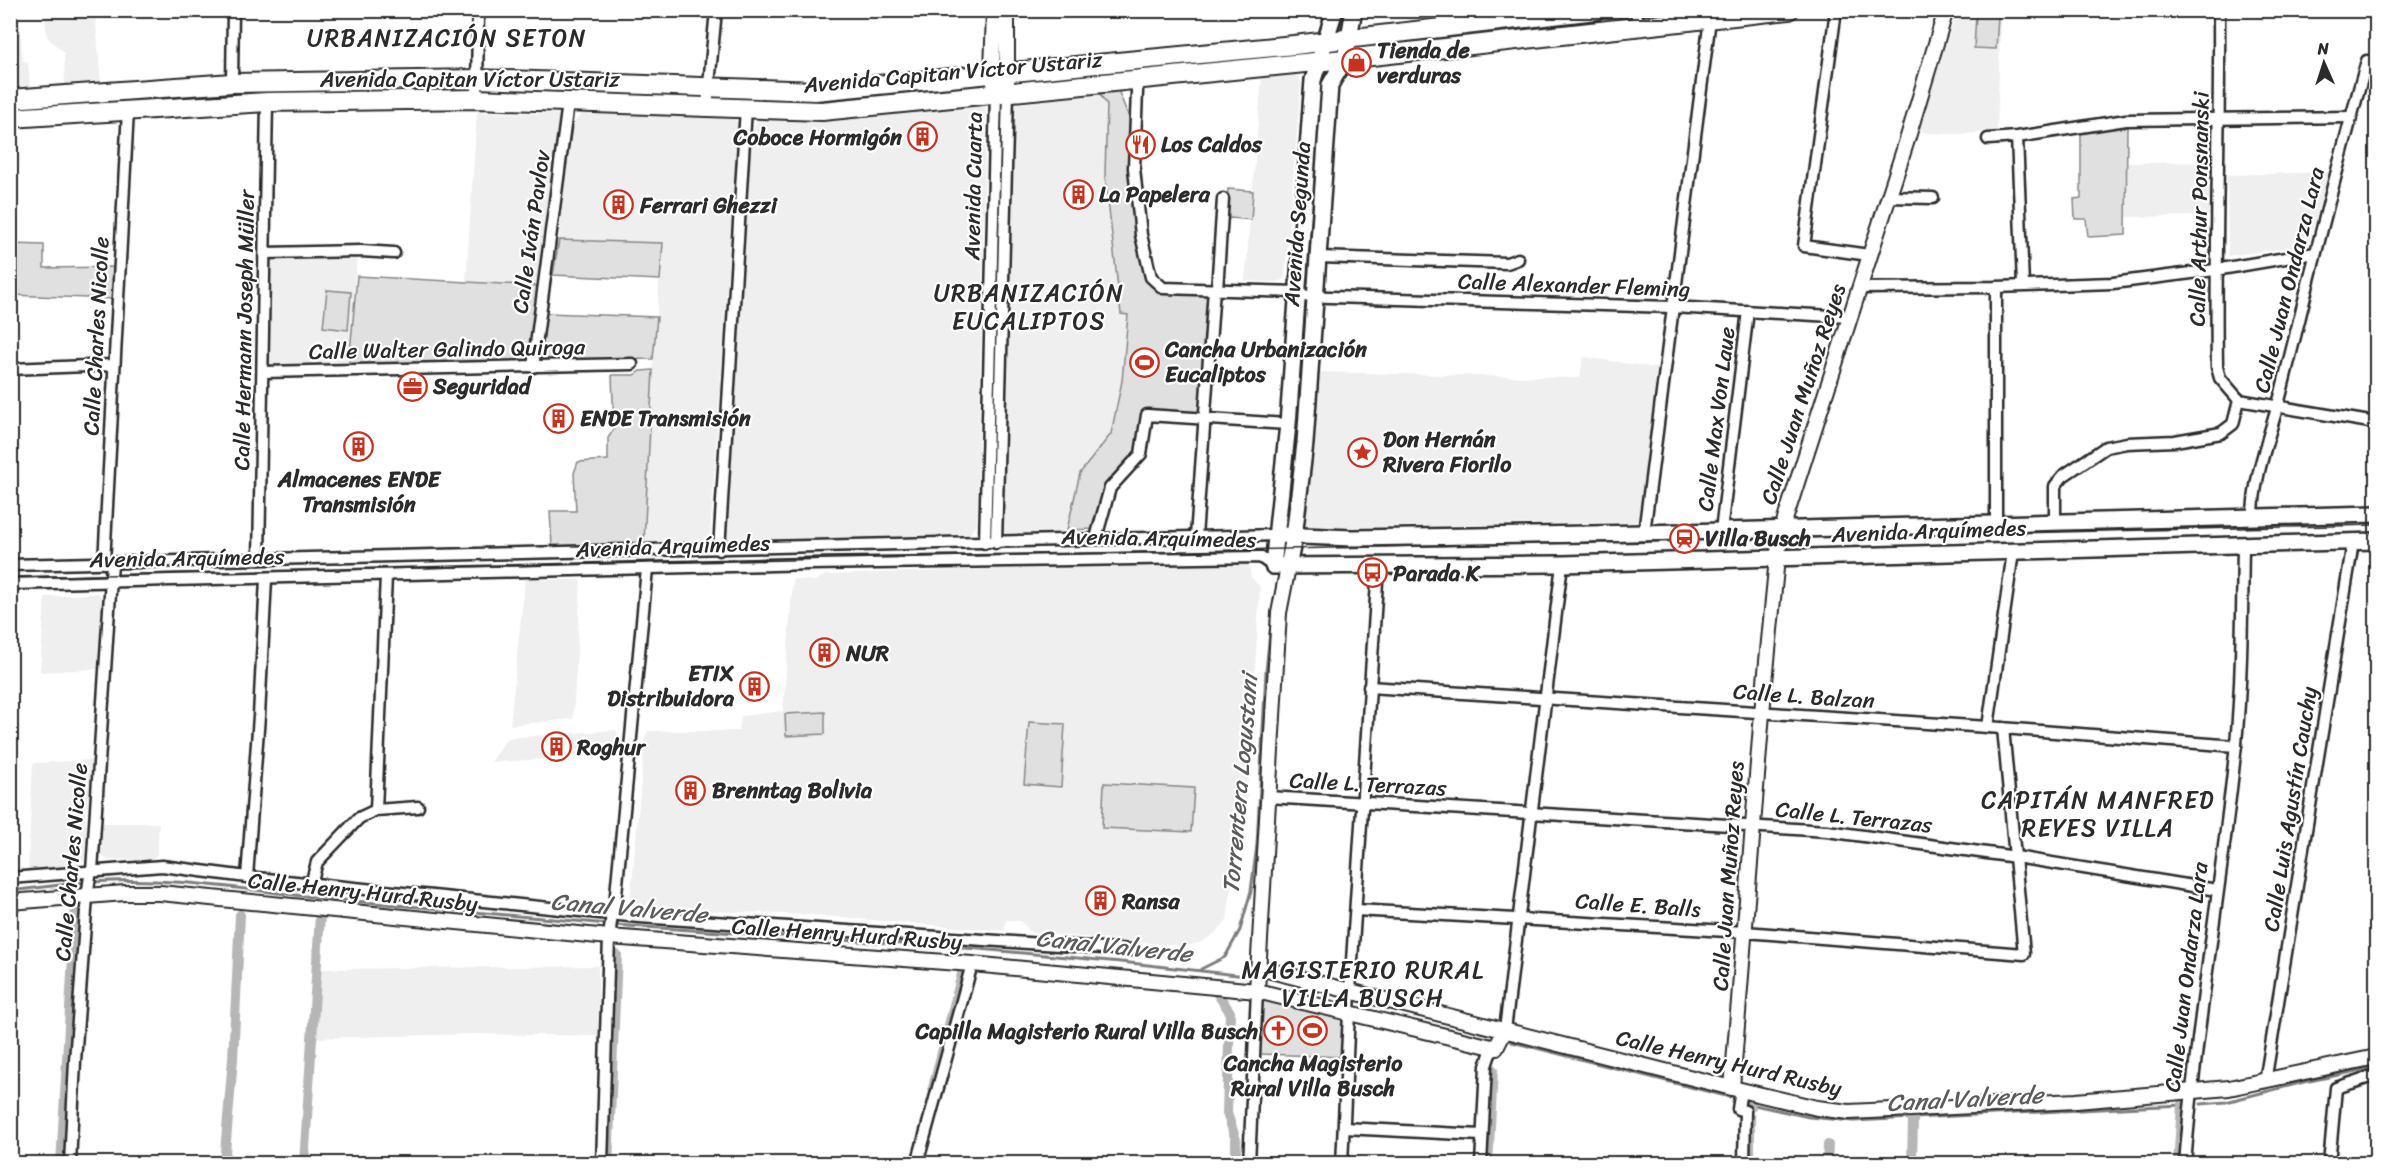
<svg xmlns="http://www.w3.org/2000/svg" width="2387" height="1174" font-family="Sriracha,sans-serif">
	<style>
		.built { fill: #efefef }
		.green { fill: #e0e0e0; stroke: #868686; stroke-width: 1.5 }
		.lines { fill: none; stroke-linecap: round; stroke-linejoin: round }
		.stream { stroke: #7e7e7e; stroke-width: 3 }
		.canal { stroke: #b6b6b6; stroke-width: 10 }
		.minor-casing { stroke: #2b2b2b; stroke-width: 15 }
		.tertiary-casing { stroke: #2b2b2b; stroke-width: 18 }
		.secondary-casing { stroke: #2b2b2b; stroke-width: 20 }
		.primary-casing { stroke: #2b2b2b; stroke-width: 22 }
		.minor { stroke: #fff; stroke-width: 10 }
		.tertiary { stroke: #fff; stroke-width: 14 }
		.secondary { stroke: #fff; stroke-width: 15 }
		.primary { stroke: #fff; stroke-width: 18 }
		.tram { stroke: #2b2b2b; stroke-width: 1.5 }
		.labels { text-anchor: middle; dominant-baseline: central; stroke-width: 4.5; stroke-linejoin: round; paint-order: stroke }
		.poi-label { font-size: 22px; font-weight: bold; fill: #2b2b2b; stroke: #fff; text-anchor: start }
		.street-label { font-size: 22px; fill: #2b2b2b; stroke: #fff }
		.neighbourhood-label { font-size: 24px; letter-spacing: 1.5px; fill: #2b2b2b; stroke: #fff }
		.water-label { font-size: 24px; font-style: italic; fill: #5c5c5c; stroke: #fff }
	</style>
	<rect width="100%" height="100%" fill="#fff"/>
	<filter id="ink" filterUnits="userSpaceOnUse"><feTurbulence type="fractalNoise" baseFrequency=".0167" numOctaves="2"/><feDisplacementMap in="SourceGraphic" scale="12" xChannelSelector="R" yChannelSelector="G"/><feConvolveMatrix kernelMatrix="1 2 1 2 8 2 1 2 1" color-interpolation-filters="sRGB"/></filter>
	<g filter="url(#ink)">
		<g class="built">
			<polygon points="11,10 19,11 23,61 28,62 30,87 11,88"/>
			<polygon points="44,11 95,11 101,83 65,85 64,53 47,37"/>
			<polygon points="1957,11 2001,11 1997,131 1966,134 1924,133 1920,129 1919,125"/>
			<polygon points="1289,74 1296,75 1301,81 1285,276 1283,280 1275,282 1245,281 1262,76"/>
			<polygon points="1100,94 1107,105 1105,174 1121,313 1128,314 1122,381 1111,434 1080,473 1067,530 1058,533 1003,534 1015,104"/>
			<polygon points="986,105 977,523 970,534 734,541 727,540 752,132 759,118 834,120"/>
			<polygon points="477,112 558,114 560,122 538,286 466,281"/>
			<polygon points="582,114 731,118 738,122 710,536 704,541 644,542 653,370 662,243 559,240 571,125"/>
			<polygon points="2210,162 2211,216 2127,217 2126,163"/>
			<polygon points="2329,172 2308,245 2228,256 2227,175"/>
			<polygon points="357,257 349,364 270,365 266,360 269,261 277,259"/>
			<polygon points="1583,357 1657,368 1639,519 1636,522 1307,528 1305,526 1316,372 1580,378"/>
			<polygon points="1249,564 1251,577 1260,587 1244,849 1236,848 1227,921 1214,934 1201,942 1187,946 1032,933 1020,921 1006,920 1004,931 810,915 713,911 630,904 645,737 648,731 739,731 741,716 783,711 793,579 815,581 825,575 1028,568"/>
			<polygon points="525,579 581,580 573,719 510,725"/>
			<polygon points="99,593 103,602 98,669 40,672 45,597"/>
			<polygon points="616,730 620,738 619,755 491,762 507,738"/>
			<polygon points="92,760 88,804 86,808 85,822 87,826 84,860 76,866 28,869 33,763"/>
			<polygon points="102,823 159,823 157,855 152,859 107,860 100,853"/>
			<polygon points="598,966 598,1036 475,1034 314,1038 320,969"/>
		</g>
		<g class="green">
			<polygon points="1617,13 1620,18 1620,22 1369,49 1369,46 1372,42"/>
			<polygon points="1976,15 1998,16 1996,49 1974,48"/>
			<polygon points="1112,69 1113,75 1020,83 1019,80"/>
			<polygon points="987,79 990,88 824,105 720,102 720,95"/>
			<polygon points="468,86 466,93 107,103 107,100 223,90"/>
			<polygon points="489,87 695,94 696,100 488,93"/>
			<path d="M1118,90L1130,120V161L1145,275C1156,298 1183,293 1205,294L1208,297L1200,408L1196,413L1149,409L1144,411L1137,452L1104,491L1094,529L1067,530L1080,473L1111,434L1122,381L1128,315L1121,314L1105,174L1107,105L1100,94Z"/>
			<polygon points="2127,126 2126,235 2088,237 2086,219 2075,219 2074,199 2081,198 2081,132"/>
			<polygon points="1228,189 1253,191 1251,220 1231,218 1225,221"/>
			<polygon points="559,240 663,243 660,280 553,275"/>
			<polygon points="11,244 44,245 44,268 115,267 113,299 11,295"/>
			<polygon points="357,276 540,286 528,359 524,361 349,364"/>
			<polygon points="327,290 351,292 348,330 323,327"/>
			<polygon points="546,313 657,317 653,359 545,361 540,355"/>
			<polygon points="653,370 644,542 552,546 550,511 576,511 574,473 578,462 608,460 608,438 614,429 612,375 634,375 640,371"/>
			<polygon points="825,712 825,734 786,736 785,714"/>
			<polygon points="1029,722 1065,724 1061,787 1024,784"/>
			<polygon points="1104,783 1194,788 1191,832 1102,828"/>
			<polygon points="1264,997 1340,1014 1345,1021 1343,1057 1260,1054 1261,1002"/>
		</g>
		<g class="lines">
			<g class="stream">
				<polyline points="1340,28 1345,10"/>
				<polyline points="1306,288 1322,90"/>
				<polyline points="1297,431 1305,306"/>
				<polyline points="1287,529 1295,453"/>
				<path d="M92,882C166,876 239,889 313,897C411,907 510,915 608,924"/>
				<polyline points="10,891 85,882"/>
				<polyline points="614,925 979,949 1121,962 1246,976"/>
				<polyline points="1201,969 1225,957 1240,930 1251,891 1257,845 1266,671 1272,613"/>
				<polyline points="1512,1042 1730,1097"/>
				<polyline points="1750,1104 1809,1117 1853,1121 2182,1105"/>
				<polyline points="2201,1104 2226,1102 2300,1083 2376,1067"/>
			</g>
			<g class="canal">
				<polyline points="1217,993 1230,1012 1227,1113 1236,1140 1236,1164"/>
				<polyline points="933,1088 963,970"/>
				<polyline points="1750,1104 1751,1107"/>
				<polyline points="61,1164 76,905"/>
				<polyline points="224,1164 233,1059 240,915"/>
				<polyline points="304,1164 320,915"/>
				<polyline points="608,1164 617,955"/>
				<polyline points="1488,1164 1493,1070"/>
				<polyline points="1750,1164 1750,1118"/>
				<polyline points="1827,1164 1828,1145"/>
				<polyline points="1912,1164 1913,1119"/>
				<polyline points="2178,1164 2182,1105"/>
			</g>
			<defs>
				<g id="minor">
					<polyline points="1636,10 1638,27"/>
					<polyline points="1836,10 1804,246 1869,255"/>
					<path d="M2219,10C2220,129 2215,248 2217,367L2220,378L2239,400"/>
					<polyline points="1135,76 1137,91 1134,168 1141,235 1151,277 1163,288 1298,292"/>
					<polyline points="232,83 233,10"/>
					<polyline points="477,99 478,10"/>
					<polyline points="707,106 716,10"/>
					<polyline points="2017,137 2023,285"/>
					<polyline points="1988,139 2017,137 2126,120 2350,117"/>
					<polyline points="1888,197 1933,198"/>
					<polyline points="265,253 361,251 394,253"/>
					<polyline points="1318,257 1507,263 1518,259"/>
					<polyline points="1858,288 1996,287 2113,283 2215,270 2315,253"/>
					<polyline points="1217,290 1223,199"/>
					<polyline points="1297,296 1672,307 1849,317"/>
					<polyline points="533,367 568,103"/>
					<polyline points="10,369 113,365"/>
					<polyline points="263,372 632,364"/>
					<polyline points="2239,400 2376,423"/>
					<path d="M2253,518C2253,473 2273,429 2283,385C2310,276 2336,168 2367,61H2376"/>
					<polyline points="2055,521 2055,486 2063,476 2106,447 2127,443 2175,441 2221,433 2233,424 2239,400"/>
					<polyline points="1996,524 1996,287"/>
					<polyline points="1721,531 1748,311"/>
					<polyline points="1644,533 1710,19"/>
					<polyline points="1196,537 1214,289"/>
					<polyline points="1096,538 1110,488 1141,454 1147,415 1288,424"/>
					<polyline points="985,543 996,94"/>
					<polyline points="996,543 1008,93"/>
					<polyline points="719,550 746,108"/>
					<polyline points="259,559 267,102"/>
					<polyline points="104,563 128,110"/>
					<polyline points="10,565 1278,535"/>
					<polyline points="10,584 810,564 1260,557 1273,566"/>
					<polyline points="1369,687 1988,727 2236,746"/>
					<polyline points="1988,727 2013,552"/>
					<polyline points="1268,797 1827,831 2016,857 2217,890"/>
					<polyline points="376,810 386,576"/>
					<polyline points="247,877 259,716 266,579"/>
					<polyline points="10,878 162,866 247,877 639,917 1133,950"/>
					<polyline points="311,884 317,862 359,818 376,810 418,807"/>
					<polyline points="1356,910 1745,932 2024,954 2003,728"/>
					<polyline points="1505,1030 1562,564"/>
					<polyline points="2265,1082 2353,542"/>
					<polyline points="1741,1090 1738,1109 1745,1111 1744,1164"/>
					<polyline points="1344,1128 1481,1135"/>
					<polyline points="70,1164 75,1061 87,897 90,876 92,871 112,563"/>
					<polyline points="602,1164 609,937 612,914 615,905 647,569"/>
					<polyline points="917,1164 972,964"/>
					<polyline points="1249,1164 1257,991"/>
					<polyline points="1342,1164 1350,991 1378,567"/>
					<polyline points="1481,1164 1486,1066 1490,1054 1496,1048"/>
					<path d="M2185,1164C2196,1023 2222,884 2236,744C2242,677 2242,611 2243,544"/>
					<polyline points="2329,1164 2336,1088 2376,1075"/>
				</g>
				<g id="tertiary">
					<polyline points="1007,10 1007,82"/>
					<polyline points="994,83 992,73 994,10"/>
					<polyline points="10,902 125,893 160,893 609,937 972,964 1257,991 1496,1048 1505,1030"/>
					<polyline points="1259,968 1732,1088 1817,1108 1849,1112 2076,1101 2229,1088 2376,1057"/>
					<polyline points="1257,991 1279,613 1288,567"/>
					<polyline points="1732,1088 1762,713 1777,558 1782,529 1908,137 1946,10"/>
				</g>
				<g id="secondary">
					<polyline points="1335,10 1313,80 1288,424 1273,566 1562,564 2376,541"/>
					<polyline points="1278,535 1352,538 1644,533 2376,514"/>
					<polyline points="1288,567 1294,537 1305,443 1330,85 1345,59 1354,10"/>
				</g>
				<g id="primary">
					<polyline points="10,99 232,83 478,79 815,91 1294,45 1596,10"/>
					<polyline points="10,118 267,102 477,99 822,111 1345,59 1789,10"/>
				</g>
			</defs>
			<use href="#minor" class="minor-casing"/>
			<use href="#tertiary" class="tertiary-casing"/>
			<use href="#secondary" class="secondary-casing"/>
			<use href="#primary" class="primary-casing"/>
			<use href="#minor" class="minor"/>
			<use href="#tertiary" class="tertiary"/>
			<use href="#secondary" class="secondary"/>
			<use href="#primary" class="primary"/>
			<path class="tram" d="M10,577C799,558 1588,547 2376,525"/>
		</g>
	</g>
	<defs>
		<symbol id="shop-ring" viewBox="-11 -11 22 22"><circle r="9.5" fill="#fff" stroke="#c8321e" stroke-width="1.5"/><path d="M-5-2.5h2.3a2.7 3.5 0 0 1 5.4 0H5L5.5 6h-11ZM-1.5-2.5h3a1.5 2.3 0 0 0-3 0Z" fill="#c8321e"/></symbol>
		<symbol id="building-ring" viewBox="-11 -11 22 22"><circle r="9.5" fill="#fff" stroke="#c8321e" stroke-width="1.5"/><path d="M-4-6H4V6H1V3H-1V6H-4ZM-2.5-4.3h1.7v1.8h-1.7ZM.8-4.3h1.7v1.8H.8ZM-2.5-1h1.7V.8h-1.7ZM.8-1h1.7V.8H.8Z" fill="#c8321e"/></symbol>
		<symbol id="restaurant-ring" viewBox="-11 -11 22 22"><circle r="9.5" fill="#fff" stroke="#c8321e" stroke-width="1.5"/><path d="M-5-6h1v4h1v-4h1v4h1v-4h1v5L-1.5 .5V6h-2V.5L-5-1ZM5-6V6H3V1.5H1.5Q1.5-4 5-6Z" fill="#c8321e"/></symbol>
		<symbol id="stadium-ring" viewBox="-11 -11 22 22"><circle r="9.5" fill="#fff" stroke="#c8321e" stroke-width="1.5"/><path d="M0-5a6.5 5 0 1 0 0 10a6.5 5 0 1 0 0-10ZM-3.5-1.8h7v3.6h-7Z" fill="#c8321e"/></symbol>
		<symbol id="office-ring" viewBox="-11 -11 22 22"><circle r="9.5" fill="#fff" stroke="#c8321e" stroke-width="1.5"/><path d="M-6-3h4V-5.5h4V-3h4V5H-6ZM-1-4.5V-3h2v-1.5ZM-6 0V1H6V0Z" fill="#c8321e"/></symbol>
		<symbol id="sight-ring" viewBox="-11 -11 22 22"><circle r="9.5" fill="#fff" stroke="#c8321e" stroke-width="1.5"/><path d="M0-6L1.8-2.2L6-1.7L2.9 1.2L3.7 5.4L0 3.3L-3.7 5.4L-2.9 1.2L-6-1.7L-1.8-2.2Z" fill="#c8321e"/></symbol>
		<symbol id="station-ring" viewBox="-11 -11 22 22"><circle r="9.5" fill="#fff" stroke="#c8321e" stroke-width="1.5"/><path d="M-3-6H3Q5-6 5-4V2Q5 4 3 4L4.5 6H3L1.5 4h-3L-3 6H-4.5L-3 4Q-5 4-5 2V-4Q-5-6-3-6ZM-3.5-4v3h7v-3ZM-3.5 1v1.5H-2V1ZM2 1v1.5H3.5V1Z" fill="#c8321e"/></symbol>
		<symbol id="bus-ring" viewBox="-11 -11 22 22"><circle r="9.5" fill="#fff" stroke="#c8321e" stroke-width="1.5"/><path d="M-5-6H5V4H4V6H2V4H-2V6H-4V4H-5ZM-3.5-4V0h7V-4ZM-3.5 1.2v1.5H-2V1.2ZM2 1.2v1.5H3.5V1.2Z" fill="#c8321e"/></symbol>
		<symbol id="church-ring" viewBox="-11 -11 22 22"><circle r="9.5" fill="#fff" stroke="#c8321e" stroke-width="1.5"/><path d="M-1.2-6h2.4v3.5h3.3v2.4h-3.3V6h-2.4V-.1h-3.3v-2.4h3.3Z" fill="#c8321e"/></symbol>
	</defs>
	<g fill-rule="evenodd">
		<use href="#shop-ring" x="1340" y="46" width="33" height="33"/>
		<use href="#building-ring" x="906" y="120" width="33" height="33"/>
		<use href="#restaurant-ring" x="1124" y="128" width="33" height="33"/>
		<use href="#building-ring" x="1062" y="178" width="33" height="33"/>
		<use href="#building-ring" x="602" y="188" width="33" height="33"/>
		<use href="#stadium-ring" x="1128" y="346" width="33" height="33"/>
		<use href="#office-ring" x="396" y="370" width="33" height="33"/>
		<use href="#building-ring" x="542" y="402" width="33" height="33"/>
		<use href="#building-ring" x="342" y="430" width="33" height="33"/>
		<use href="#sight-ring" x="1346" y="436" width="33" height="33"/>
		<use href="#station-ring" x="1668" y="522" width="33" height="33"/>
		<use href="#bus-ring" x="1356" y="556" width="33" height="33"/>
		<use href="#building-ring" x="808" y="636" width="33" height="33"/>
		<use href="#building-ring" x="738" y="670" width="33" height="33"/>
		<use href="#building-ring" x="540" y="730" width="33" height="33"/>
		<use href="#building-ring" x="674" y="774" width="33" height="33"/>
		<use href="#building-ring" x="1084" y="884" width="33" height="33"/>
		<use href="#church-ring" x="1262" y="1014" width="33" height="33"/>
		<use href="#stadium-ring" x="1296" y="1014" width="33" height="33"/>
	</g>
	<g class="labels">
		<g class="poi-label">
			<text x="1377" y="50">Tienda de<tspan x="1377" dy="25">verduras</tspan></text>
			<text x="902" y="137" text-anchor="end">Coboce Hormigón</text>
			<text x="1161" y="144">Los Caldos</text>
			<text x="1099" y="194">La Papelera</text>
			<text x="640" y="205">Ferrari Ghezzi</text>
			<text x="1165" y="349">Cancha Urbanización<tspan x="1165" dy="25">Eucaliptos</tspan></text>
			<text x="433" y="386">Seguridad</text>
			<text x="580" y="418">ENDE Transmisión</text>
			<text x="1383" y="439">Don Hernán<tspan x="1383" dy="25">Rivera Fiorilo</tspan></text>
			<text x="359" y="479" text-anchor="middle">Almacenes ENDE<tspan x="359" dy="25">Transmisión</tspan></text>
			<text x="1705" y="538">Villa Busch</text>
			<text x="1393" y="573">Parada K</text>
			<text x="846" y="653">NUR</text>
			<text x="734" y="673" text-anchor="end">ETIX<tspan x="734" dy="25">Distribuidora</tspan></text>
			<text x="577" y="747">Roghur</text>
			<text x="712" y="790">Brenntag Bolivia</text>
			<text x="1122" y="901">Ransa</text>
			<text x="1258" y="1031" text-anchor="end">Capilla Magisterio Rural Villa Busch</text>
			<text x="1313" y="1063" text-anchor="middle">Cancha Magisterio<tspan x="1313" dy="25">Rural Villa Busch</tspan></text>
		</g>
		<g class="street-label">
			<text transform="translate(953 72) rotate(-5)">Avenida Capitan Víctor Ustariz</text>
			<text x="470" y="79">Avenida Capitan Víctor Ustariz</text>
			<text transform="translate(973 186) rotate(-89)">Avenida Cuarta</text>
			<text transform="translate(2199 209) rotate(-89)">Calle Arthur Ponsnanski</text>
			<text transform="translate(1297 224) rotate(-86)">Avenida Segunda</text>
			<text transform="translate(531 232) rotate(-82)">Calle Iván Pavlov</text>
			<text transform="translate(2289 280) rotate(-76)">Calle Juan Ondarza Lara</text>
			<text transform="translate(1574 285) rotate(2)">Calle Alexander Fleming</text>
			<text transform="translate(244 330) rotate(-89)">Calle Hermann Joseph Müller</text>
			<text transform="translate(96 336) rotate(-87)">Calle Charles Nicolle</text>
			<text transform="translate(447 349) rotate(-1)">Calle Walter Galindo Quiroga</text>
			<text transform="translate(1803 394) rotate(-72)">Calle Juan Muñoz Reyes</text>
			<text transform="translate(1716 419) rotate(-83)">Calle Max Von Laue</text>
			<text transform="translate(1929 531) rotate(-2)">Avenida Arquímedes</text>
			<text transform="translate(1159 538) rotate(1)">Avenida Arquímedes</text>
			<text transform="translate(673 546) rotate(-2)">Avenida Arquímedes</text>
			<text transform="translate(187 558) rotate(-1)">Avenida Arquímedes</text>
			<text transform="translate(1804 696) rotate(4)">Calle L. Balzan</text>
			<text transform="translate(1368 784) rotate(3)">Calle L. Terrazas</text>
			<text transform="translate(2290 809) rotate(-81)">Calle Luis Agustín Cauchy</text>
			<text transform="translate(1854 817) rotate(6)">Calle L. Terrazas</text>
			<text transform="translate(71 862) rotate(-85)">Calle Charles Nicolle</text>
			<text transform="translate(1728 876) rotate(-86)">Calle Juan Muñoz Reyes</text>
			<text transform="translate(363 892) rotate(6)">Calle Henry Hurd Rusby</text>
			<text transform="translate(1638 905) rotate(4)">Calle E. Balls</text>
			<text transform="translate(847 934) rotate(4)">Calle Henry Hurd Rusby</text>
			<text transform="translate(2186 977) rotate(-83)">Calle Juan Ondarza Lara</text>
			<text transform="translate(1729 1063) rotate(13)">Calle Henry Hurd Rusby</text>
		</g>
		<g class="neighbourhood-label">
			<text x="447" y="38">URBANIZACIÓN SETON</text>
			<text x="1029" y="293">URBANIZACIÓN<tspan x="1029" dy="28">EUCALIPTOS</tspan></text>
			<text x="2098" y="800">CAPITÁN MANFRED<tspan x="2098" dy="28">REYES VILLA</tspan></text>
			<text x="1363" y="970">MAGISTERIO RURAL<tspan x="1363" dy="28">VILLA BUSCH</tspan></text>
		</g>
		<g class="water-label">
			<text transform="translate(1240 784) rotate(-85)">Torrentera Logustani</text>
			<text transform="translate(629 908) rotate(5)">Canal Valverde</text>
			<text transform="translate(1114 946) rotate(6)">Canal Valverde</text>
			<text transform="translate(1965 1099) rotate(-3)">Canal Valverde</text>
		</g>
	</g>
	<rect width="2387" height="1174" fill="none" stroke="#fff" stroke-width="36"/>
	<rect x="18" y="18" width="2351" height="1138" fill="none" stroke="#2b2b2b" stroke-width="2" filter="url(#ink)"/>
	<g transform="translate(2324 63) rotate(357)" stroke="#ffffff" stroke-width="4.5" paint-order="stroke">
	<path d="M0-4.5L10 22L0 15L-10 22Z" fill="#2b2b2b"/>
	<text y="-9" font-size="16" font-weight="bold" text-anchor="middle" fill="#2b2b2b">N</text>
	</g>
</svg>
